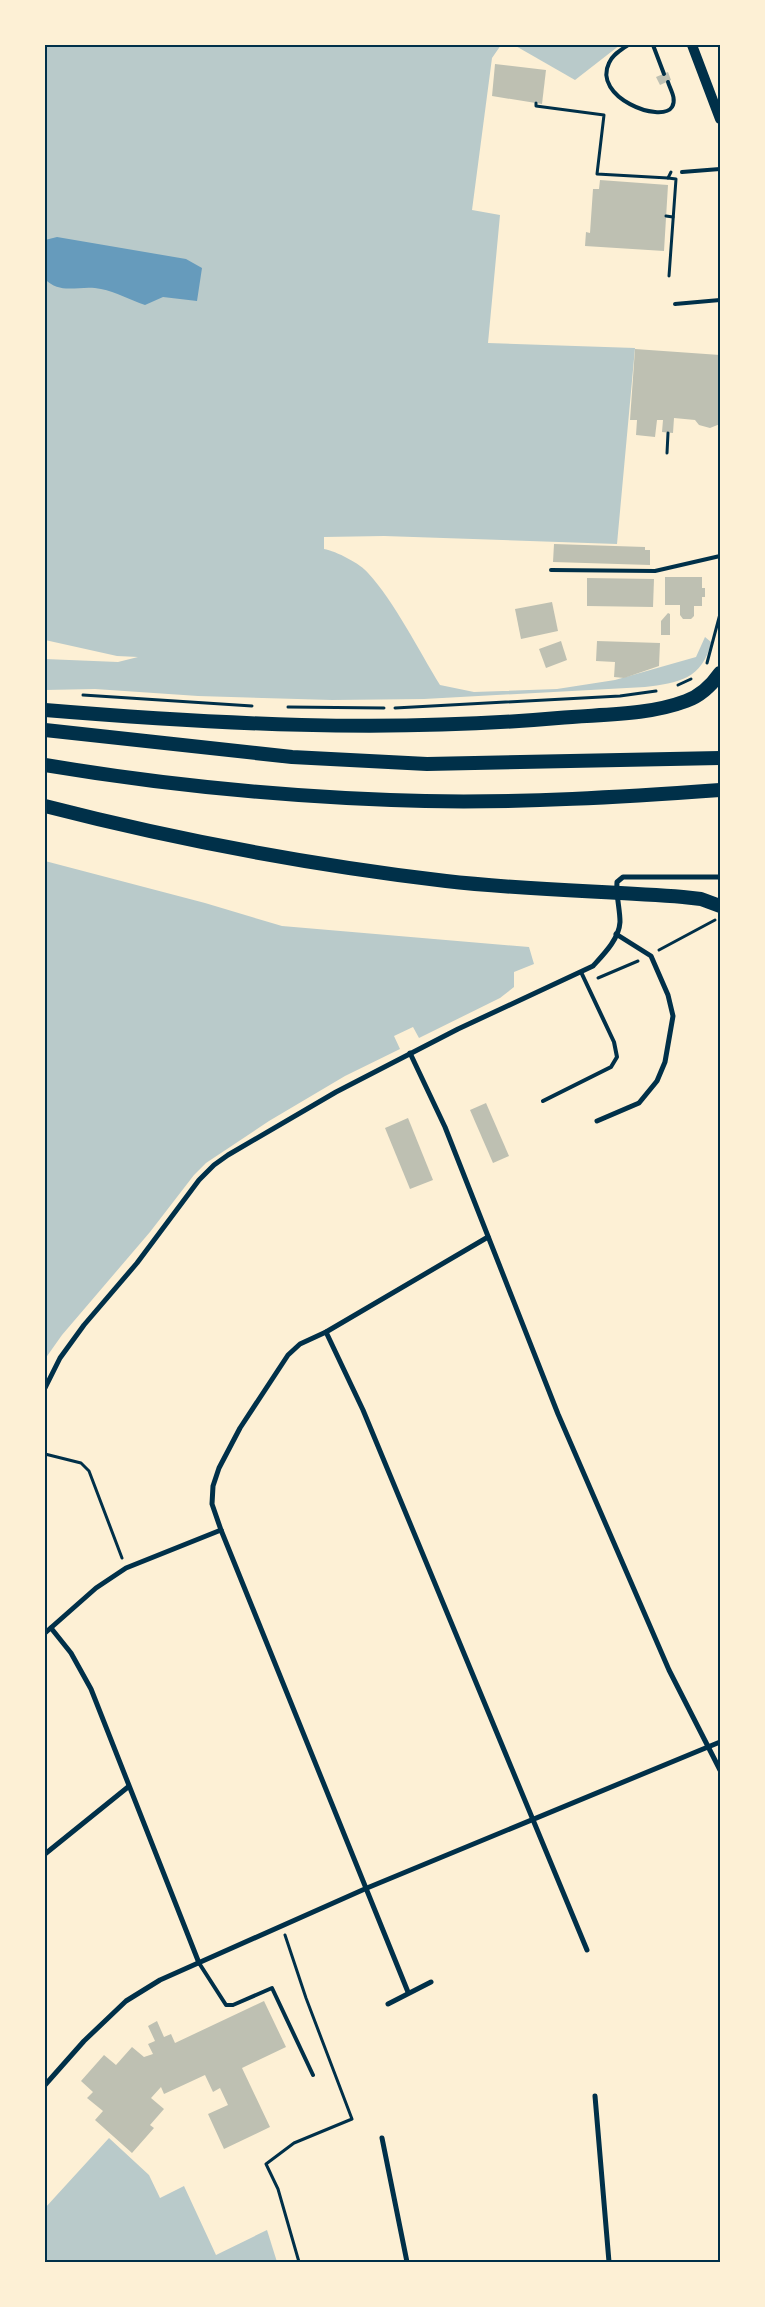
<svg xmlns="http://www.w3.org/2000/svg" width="765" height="2307" font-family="'DejaVu Sans',sans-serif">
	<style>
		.green { fill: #b9caca }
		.water { fill: #669bbc }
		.building { fill: #bec0b2 }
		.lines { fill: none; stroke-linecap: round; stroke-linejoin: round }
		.path { stroke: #003049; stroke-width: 3 }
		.service { stroke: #003049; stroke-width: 4 }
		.minor { stroke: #003049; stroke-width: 5 }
		.secondary { stroke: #003049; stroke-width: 10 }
		.trunk { stroke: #003049; stroke-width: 14 }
		.neatline { fill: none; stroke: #003049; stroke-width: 2 }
	</style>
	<rect width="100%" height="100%" fill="#fdf0d5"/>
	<g class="green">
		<path d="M45,45H501L492,58L472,210L500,215L488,343L635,348L617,544L384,536L324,537V549C336,551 361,564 368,573C394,601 419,651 440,685L474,692L557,689L615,680L696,657L705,637L711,642C703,679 678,683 645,687L424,699L332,700L198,696L95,689L45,690V659L118,662L138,657L117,656L45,640Z"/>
		<polygon points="514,45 620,45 575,80"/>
		<polygon points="45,861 205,903 282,926 529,947 534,964 514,972 514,987 500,998 419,1038 413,1027 394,1036 400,1049 345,1076 269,1121 206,1163 194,1175 150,1232 62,1335 45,1359"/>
		<polygon points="109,2138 149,2175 160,2198 184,2186 216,2255 267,2230 277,2262 45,2262 45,2208"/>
	</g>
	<path class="water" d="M57,237L186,259L202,268L197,301L163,297L145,305C130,300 116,292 101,289C81,284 61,296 45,279V240Z"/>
	<g class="building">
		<polygon points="495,64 546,70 542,104 492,96"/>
		<polygon points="668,72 671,80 660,85 656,77"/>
		<polygon points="600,180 668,185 664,251 585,246 586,232 590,233 593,189 599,189"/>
		<polygon points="635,349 720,355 720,424 710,428 699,425 695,420 674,418 673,433 662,432 663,420 657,420 655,437 636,435 637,420 630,420"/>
		<polygon points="554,544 645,547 645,550 650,550 650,565 553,562"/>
		<polygon points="665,577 702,577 702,588 705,588 705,597 702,597 702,606 694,606 694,616 691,619 683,619 680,615 680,605 665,605"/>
		<polygon points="587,578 654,579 653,607 587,606"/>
		<polygon points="552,602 558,631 521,639 515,609"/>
		<polygon points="668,613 670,614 670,635 661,635 661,621"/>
		<polygon points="561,641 567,660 546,668 539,649"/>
		<polygon points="597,641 660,643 659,666 624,678 614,677 615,662 596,661"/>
		<polygon points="486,1103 509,1156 493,1163 470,1110"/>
		<polygon points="408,1118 433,1180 410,1189 385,1128"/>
		<polygon points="264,2001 286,2047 242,2068 270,2127 224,2149 208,2114 228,2105 220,2088 213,2092 205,2075 164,2094 161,2087 151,2098 164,2109 150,2125 154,2128 132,2153 95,2120 103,2111 87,2098 93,2092 81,2081 104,2055 116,2065 132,2047 144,2057 153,2054 148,2044 155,2041 148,2026 157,2021 164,2037 171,2034 175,2043"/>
	</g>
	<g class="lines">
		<g class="path">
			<polyline points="536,103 536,106 604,115 597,174 668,178 671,172"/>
			<polyline points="668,178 676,179 669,276"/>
			<polyline points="666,216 673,217"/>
			<polyline points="667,453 668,433"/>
			<polyline points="707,663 720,614"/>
			<polyline points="678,685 691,679"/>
			<polyline points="83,695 252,706"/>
			<polyline points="288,707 384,708"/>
			<polyline points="395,708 620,696 656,691"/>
			<polyline points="659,950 715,920"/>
			<polyline points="598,978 638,961"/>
			<polyline points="45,1454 81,1463 89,1471 122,1558"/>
			<polyline points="285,1935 306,1998 352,2119 294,2143 266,2164 278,2189 299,2262"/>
		</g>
		<g class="service">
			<path d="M628,45C621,50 612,55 609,63C592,97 661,124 672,107C677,99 670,89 668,82"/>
			<polyline points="653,45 664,74"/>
			<polyline points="682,172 720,169"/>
			<polyline points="675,304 720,300"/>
			<polyline points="551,570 655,571 720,556"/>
			<polyline points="543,1101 611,1067 617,1057 614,1042 581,972"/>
			<polyline points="199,1963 226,2005 233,2005 272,1988 313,2075"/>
		</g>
		<g class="minor">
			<polyline points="410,1053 445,1127 558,1414 669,1670 720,1770"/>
			<polyline points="597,1121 639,1103 657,1081 665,1062 673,1016 668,995 651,956 616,934"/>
			<polyline points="326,1332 363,1410 587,1950"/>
			<path d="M45,1388L60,1358L84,1325L137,1263L199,1180L214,1165L228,1155L336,1092L458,1029L593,966C604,954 619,939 620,922C620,909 616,896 617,882L623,877H720"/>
			<polyline points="51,1628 71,1653 91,1689 199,1963"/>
			<polyline points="45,1633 96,1588 126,1568 221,1530"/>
			<polyline points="45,1854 128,1787"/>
			<polyline points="408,1992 221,1530 212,1504 213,1486 219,1468 240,1428 288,1355 300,1344 326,1332 488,1237"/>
			<polyline points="388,2004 431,1982"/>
			<polyline points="45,2085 84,2041 126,2001 160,1980 367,1888 720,1742"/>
			<polyline points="595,2096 609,2262"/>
			<polyline points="382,2138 407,2262"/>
		</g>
		<polyline class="secondary" points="692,45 720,119"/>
		<g class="trunk">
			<path d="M45,710C215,724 388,733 558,718C600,714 646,716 686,701C700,696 711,686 720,673"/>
			<polyline points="45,730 292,757 427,764 720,758"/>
			<path d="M45,765C171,786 298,798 425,801C523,803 622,797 720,790"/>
			<path d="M45,806C177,840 311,865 446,881C524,890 604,891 683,897L701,899L720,906"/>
		</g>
	</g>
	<rect width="765" height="2307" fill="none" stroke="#fdf0d5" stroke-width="92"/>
	<rect x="46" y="46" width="673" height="2215" class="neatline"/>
</svg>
